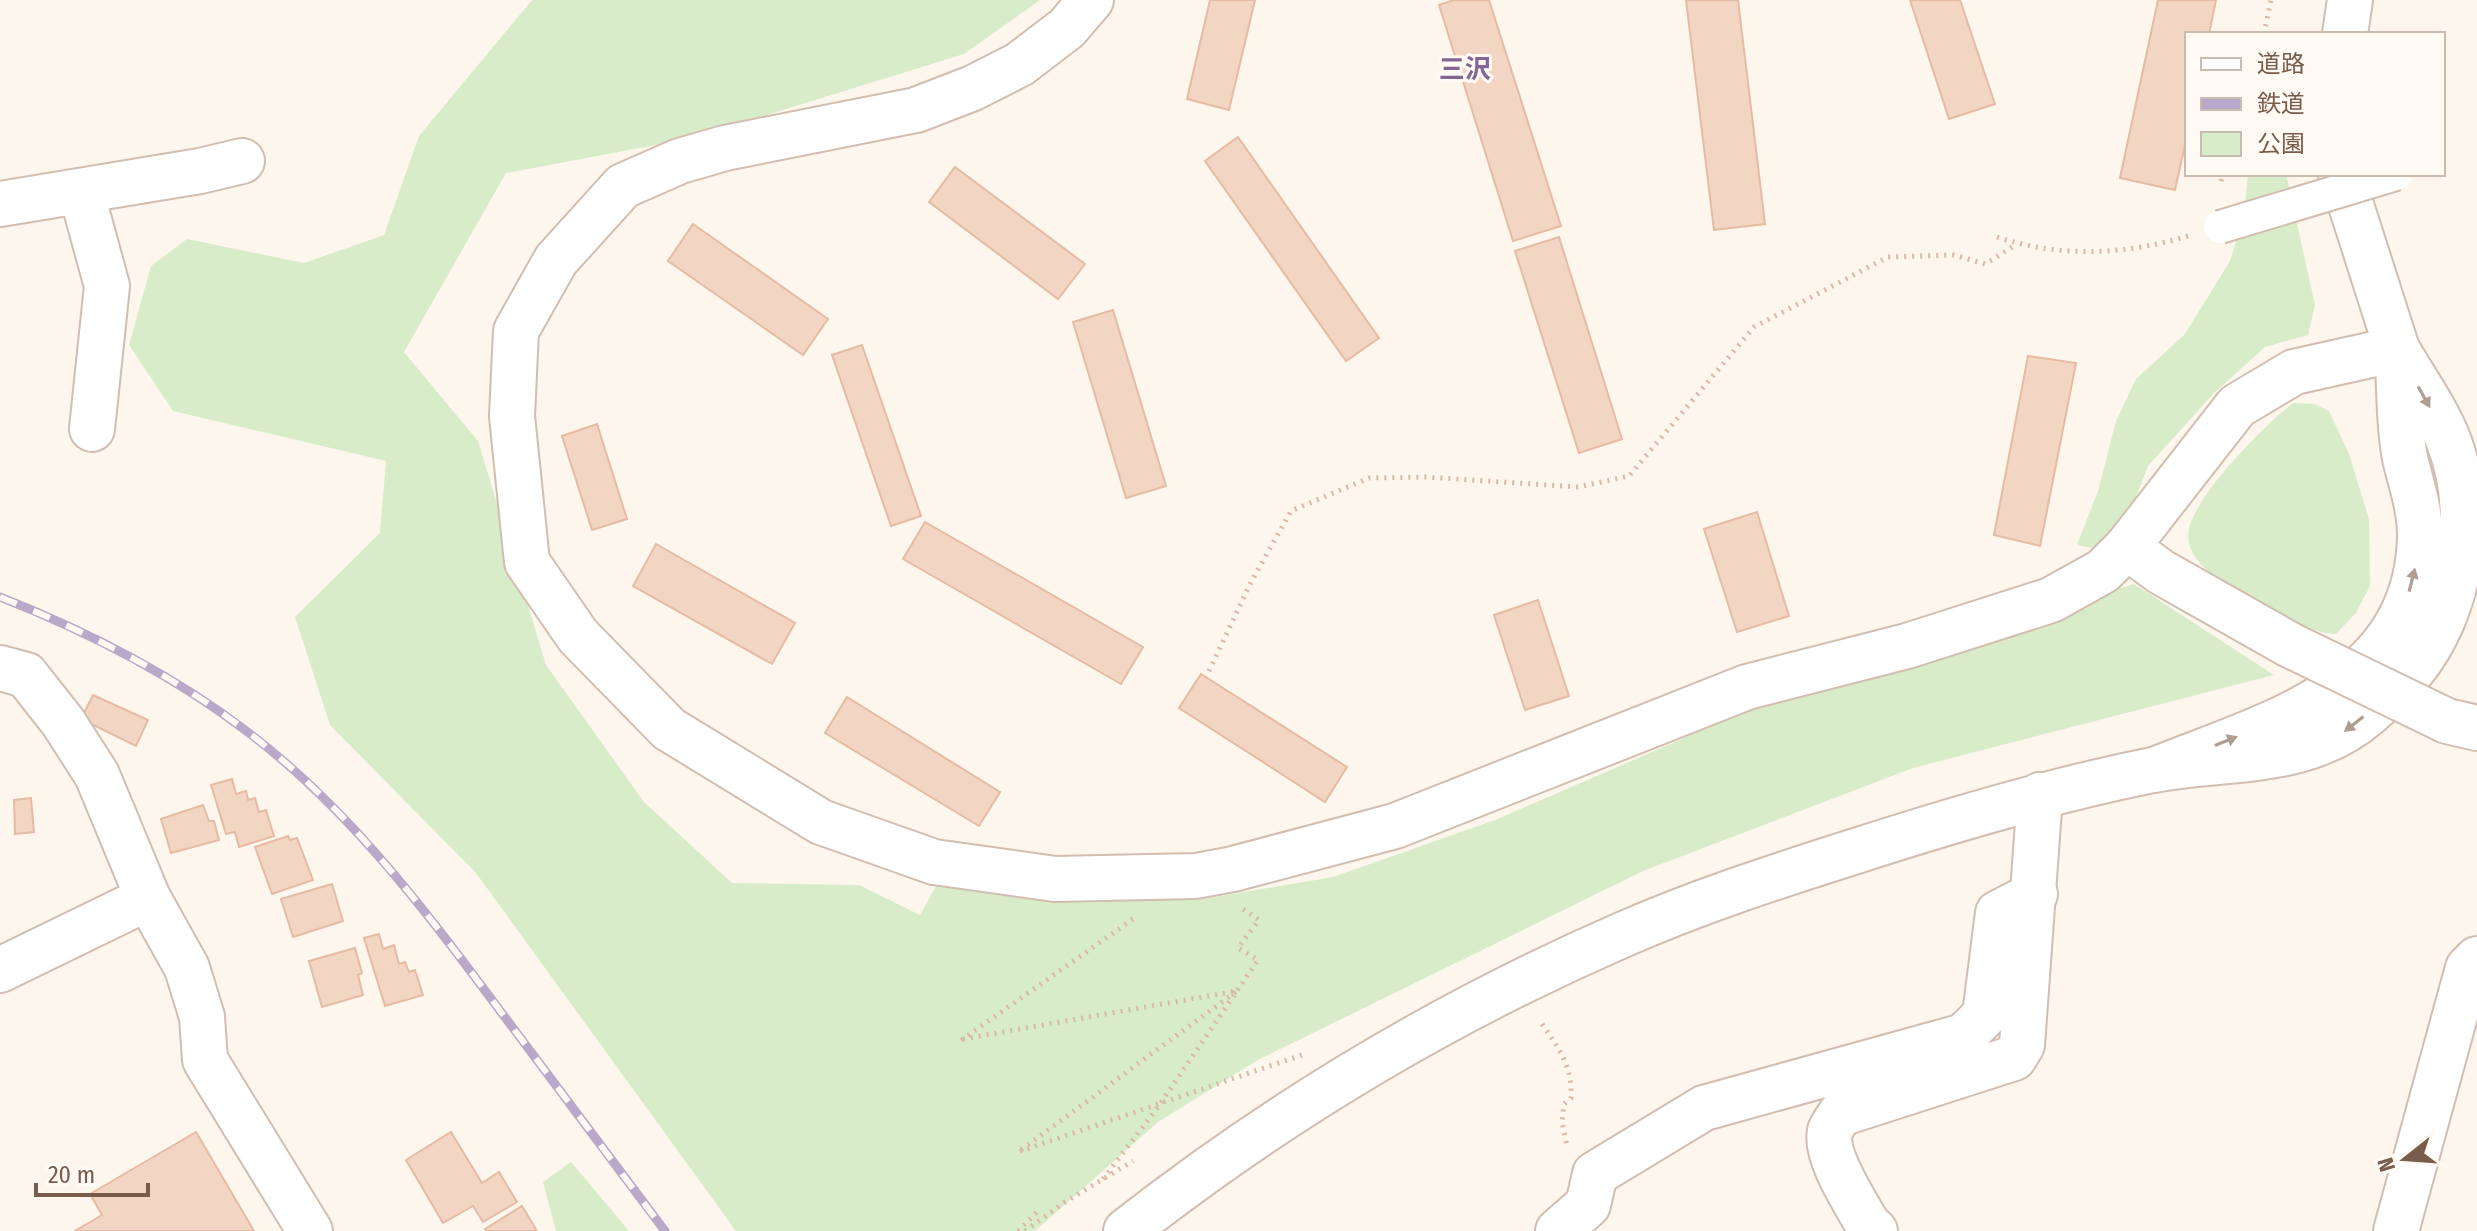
<svg xmlns="http://www.w3.org/2000/svg" width="2477" height="1231" font-family="'Fira Sans Condensed','Noto Sans JP',sans-serif">
	<style>
		.green { fill: #d8ecc9 }
		.building { fill: #f3d5c3; stroke: #e6bba3; stroke-width: 2 }
		.lines { fill: none; stroke-linecap: round; stroke-linejoin: round }
		.minor-casing { stroke: #d1beb0; stroke-width: 48 }
		.tertiary-casing { stroke: #d1beb0; stroke-width: 48 }
		.path { stroke: #d9b8a5; stroke-width: 5; stroke-dasharray: 2 6; stroke-linecap: butt }
		.minor { stroke: #fff; stroke-width: 44 }
		.tertiary { stroke: #fff; stroke-width: 44 }
		.rail-casing { stroke: #b9a8c9; stroke-width: 9 }
		.rail { stroke: #fffaf3; stroke-width: 6; stroke-dasharray: 18; stroke-linecap: butt }
		.pedestrian-bridge-casing { stroke: #d1beb0; stroke-width: 36; stroke-linecap: butt }
		.tertiary-bridge-casing { stroke: #d1beb0; stroke-width: 48; stroke-linecap: butt }
		.pedestrian-bridge { stroke: #fff; stroke-width: 32 }
		.tertiary-bridge { stroke: #fff; stroke-width: 44 }
		.oneway { fill: #af9d94 }
		.labels { text-anchor: middle; dominant-baseline: central; stroke-width: 6; stroke-linejoin: round; paint-order: stroke }
		.neighbourhood-label { font-size: 26px; font-weight: bold; fill: #846695; stroke: #fffaf3 }
	</style>
	<rect width="100%" height="100%" fill="#fdf6ec"/>
	<g class="green">
		<polygon points="532,0 1040,0 964,54 693,138 506,173 404,352 478,441 546,665 644,802 732,883 859,885 920,915 941,877 1047,898 1197,900 1333,877 1495,820 1682,739 1774,691 2134,584 2274,675 1913,768 1643,871 1258,1060 1158,1122 1035,1231 736,1231 476,873 330,725 295,617 380,533 386,461 173,411 129,345 151,266 187,239 304,263 384,235 419,136"/>
		<polygon points="2248,174 2286,174 2315,305 2308,335 2265,347 2213,394 2148,466 2131,510 2102,550 2077,545 2098,491 2116,421 2136,379 2185,334 2230,261 2244,216"/>
		<path d="M2293,403L2314,404L2329,411L2349,454L2369,519L2370,586L2356,613L2336,634C2310,634 2280,613 2257,602C2234,591 2188,566 2188,536C2188,501 2265,425 2293,403Z"/>
		<polygon points="571,1162 629,1231 556,1231 543,1182"/>
	</g>
	<g class="building">
		<polygon points="1210,0 1255,0 1229,110 1187,99"/>
		<polygon points="1454,0 1489,0 1561,226 1513,241 1439,5"/>
		<polygon points="1686,0 1738,0 1765,224 1714,230"/>
		<polygon points="1910,0 1960,0 1995,104 1949,119"/>
		<polygon points="2158,0 2216,0 2209,34 2187,34 2187,136 2175,190 2120,178"/>
		<polygon points="1238,137 1379,338 1346,361 1205,161"/>
		<polygon points="955,167 1085,264 1058,299 929,202"/>
		<polygon points="693,224 828,319 803,355 668,261"/>
		<polygon points="1559,237 1622,439 1579,453 1515,251"/>
		<polygon points="1113,310 1166,486 1126,498 1073,322"/>
		<polygon points="862,345 921,516 891,526 832,355"/>
		<polygon points="2028,356 2076,363 2040,546 1994,535"/>
		<polygon points="597,424 627,519 592,530 562,436"/>
		<polygon points="1757,512 1789,616 1737,632 1704,529"/>
		<polygon points="925,522 1143,647 1121,684 903,559"/>
		<polygon points="656,544 795,623 772,664 633,586"/>
		<polygon points="1538,600 1569,696 1525,710 1494,615"/>
		<polygon points="1201,674 1347,767 1325,802 1179,708"/>
		<polygon points="93,695 148,720 136,746 81,719"/>
		<polygon points="847,697 1000,792 979,826 825,733"/>
		<polygon points="232,779 236,794 246,791 248,800 255,798 259,812 266,810 274,836 239,847 235,832 226,834 211,785"/>
		<polygon points="31,798 34,832 15,834 14,800"/>
		<polygon points="203,805 209,821 214,821 219,840 171,853 161,819"/>
		<polygon points="288,836 290,840 297,838 313,880 272,894 255,847"/>
		<polygon points="332,884 343,921 293,937 281,899"/>
		<polygon points="379,934 383,949 394,945 399,964 405,962 409,972 415,970 423,995 385,1006 364,938"/>
		<polygon points="355,948 362,973 358,975 363,995 322,1007 309,961"/>
		<polygon points="196,1132 254,1231 75,1231 102,1215 90,1194"/>
		<polygon points="451,1132 482,1183 499,1172 517,1202 483,1222 473,1206 443,1223 406,1160"/>
		<polygon points="522,1206 537,1231 486,1231 485,1229"/>
	</g>
	<g class="lines">
		<defs>
			<g id="minor">
				<polyline points="1091,0 1067,28 1020,64 973,88 916,110 725,148 680,161 623,186 556,260 516,331 512,416 527,562 578,636 669,729 821,822 934,862 1055,879 1196,876 1233,869 1395,826 1747,687 1907,646 2051,600 2103,571 2127,547"/>
				<polyline points="81,191 107,286 92,429"/>
				<polyline points="0,204 200,171 242,161"/>
				<polyline points="0,668 26,675 63,722 97,775 148,898 187,968 202,1017 205,1060 310,1231"/>
				<polyline points="0,970 148,898"/>
				<polyline points="1558,1231 1588,1205 1595,1174 1704,1108 1964,1036 1985,1015 1998,913 2035,894"/>
				<path d="M1875,1231L1868,1225C1856,1203 1824,1156 1830,1131C1832,1126 1837,1119 1840,1114L2014,1058L2022,1045L2040,795"/>
				<polyline points="2396,1231 2468,968 2477,959"/>
			</g>
			<g id="tertiary">
				<polyline points="2345,34 2350,0"/>
				<polyline points="2290,645 2161,572 2127,547 2237,406 2294,372 2397,349 2341,174"/>
				<polyline points="2447,721 2477,728"/>
				<path d="M1126,1231C1278,1112 1445,1012 1622,935C1697,902 1777,876 1856,851C1952,820 2049,791 2148,771C2225,755 2304,769 2368,714C2383,701 2400,686 2412,671C2461,612 2477,514 2449,442C2437,410 2414,379 2397,349C2400,384 2398,423 2405,458C2411,484 2420,508 2420,535C2418,687 2269,724 2154,770"/>
			</g>
		</defs>
		<use href="#minor" class="minor-casing"/>
		<use href="#tertiary" class="tertiary-casing"/>
		<g class="path">
			<polyline points="2264,34 2271,0"/>
			<polyline points="2221,181 2223,174"/>
			<path d="M1997,237C2061,258 2124,255 2188,236"/>
			<polyline points="1209,671 1250,584 1291,511 1369,478 1426,477 1578,487 1629,476 1754,327 1888,257 1954,255 1985,264 2017,244"/>
			<polyline points="1133,919 963,1039 1237,991 1018,1152 1302,1055"/>
			<path d="M1542,1024C1559,1048 1573,1068 1571,1098L1564,1104L1562,1122L1567,1146"/>
			<polyline points="1103,1179 1158,1107 1258,960 1238,948 1259,920 1243,909"/>
			<polyline points="1018,1231 1038,1211"/>
			<polyline points="1025,1231 1065,1202 1133,1161"/>
		</g>
		<use href="#minor" class="minor"/>
		<use href="#tertiary" class="tertiary"/>
		<defs>
			<path id="rail" d="M0,597C86,631 171,674 245,730C348,807 425,910 501,1012C556,1085 610,1158 665,1231"/>
		</defs>
		<use href="#rail" class="rail-casing"/>
		<use href="#rail" class="rail"/>
		<defs>
			<polyline id="pedestrian-bridge" points="2220,227 2396,174"/>
			<polyline id="tertiary-bridge" points="2290,645 2447,721"/>
		</defs>
		<use href="#pedestrian-bridge" class="pedestrian-bridge-casing"/>
		<use href="#tertiary-bridge" class="tertiary-bridge-casing"/>
		<use href="#pedestrian-bridge" class="pedestrian-bridge"/>
		<use href="#tertiary-bridge" class="tertiary-bridge"/>
	</g>
	<defs><path id="oneway-solid" d="M-6-.8H1V-3.2L6.5 0L1 3.2V.8H-6Z" transform="scale(2)"/></defs>
	<g class="oneway">
		<use href="#oneway-solid" transform="translate(2424 397) rotate(61)"/>
		<use href="#oneway-solid" transform="translate(2412 580) rotate(-76)"/>
		<use href="#oneway-solid" transform="translate(2354 724) rotate(142)"/>
		<use href="#oneway-solid" transform="translate(2226 741) rotate(-22)"/>
	</g>
	<g class="labels">
		<g class="neighbourhood-label">
			<text x="1465" y="69">三沢</text>
		</g>
	</g>
	<rect x="2185" y="32" width="260" height="144" fill="#fffaf3" stroke="#cabbb1" stroke-width="2"/>
	<rect x="2201" y="58" width="40" height="12" fill="#ffffff" stroke="#cabbb1" stroke-width="2"/>
	<text x="2257" y="72" font-size="24" fill="#7a5c4d">道路</text>
	<rect x="2201" y="98" width="40" height="12" fill="#b9a8c9" stroke="#cabbb1" stroke-width="2"/>
	<text x="2257" y="112" font-size="24" fill="#7a5c4d">鉄道</text>
	<rect x="2201" y="132" width="40" height="24" fill="#d8ecc9" stroke="#cabbb1" stroke-width="2"/>
	<text x="2257" y="152" font-size="24" fill="#7a5c4d">公園</text>
	<g transform="translate(2405 1159) rotate(253)" stroke="#fffaf3" stroke-width="6" paint-order="stroke">
	<path d="M0-6L14 30L0 20L-14 30Z" fill="#7a5c4d"/>
	<text y="-12" font-size="22" font-weight="bold" text-anchor="middle" fill="#7a5c4d">N</text>
	</g>
	<path d="M36 1183v12h112v-12" fill="none" stroke="#7a5c4d" stroke-width="4"/>
	<text x="48" y="1183" font-size="24" fill="#7a5c4d" stroke="#fffaf3" stroke-width="6" paint-order="stroke">20 m</text>
</svg>
